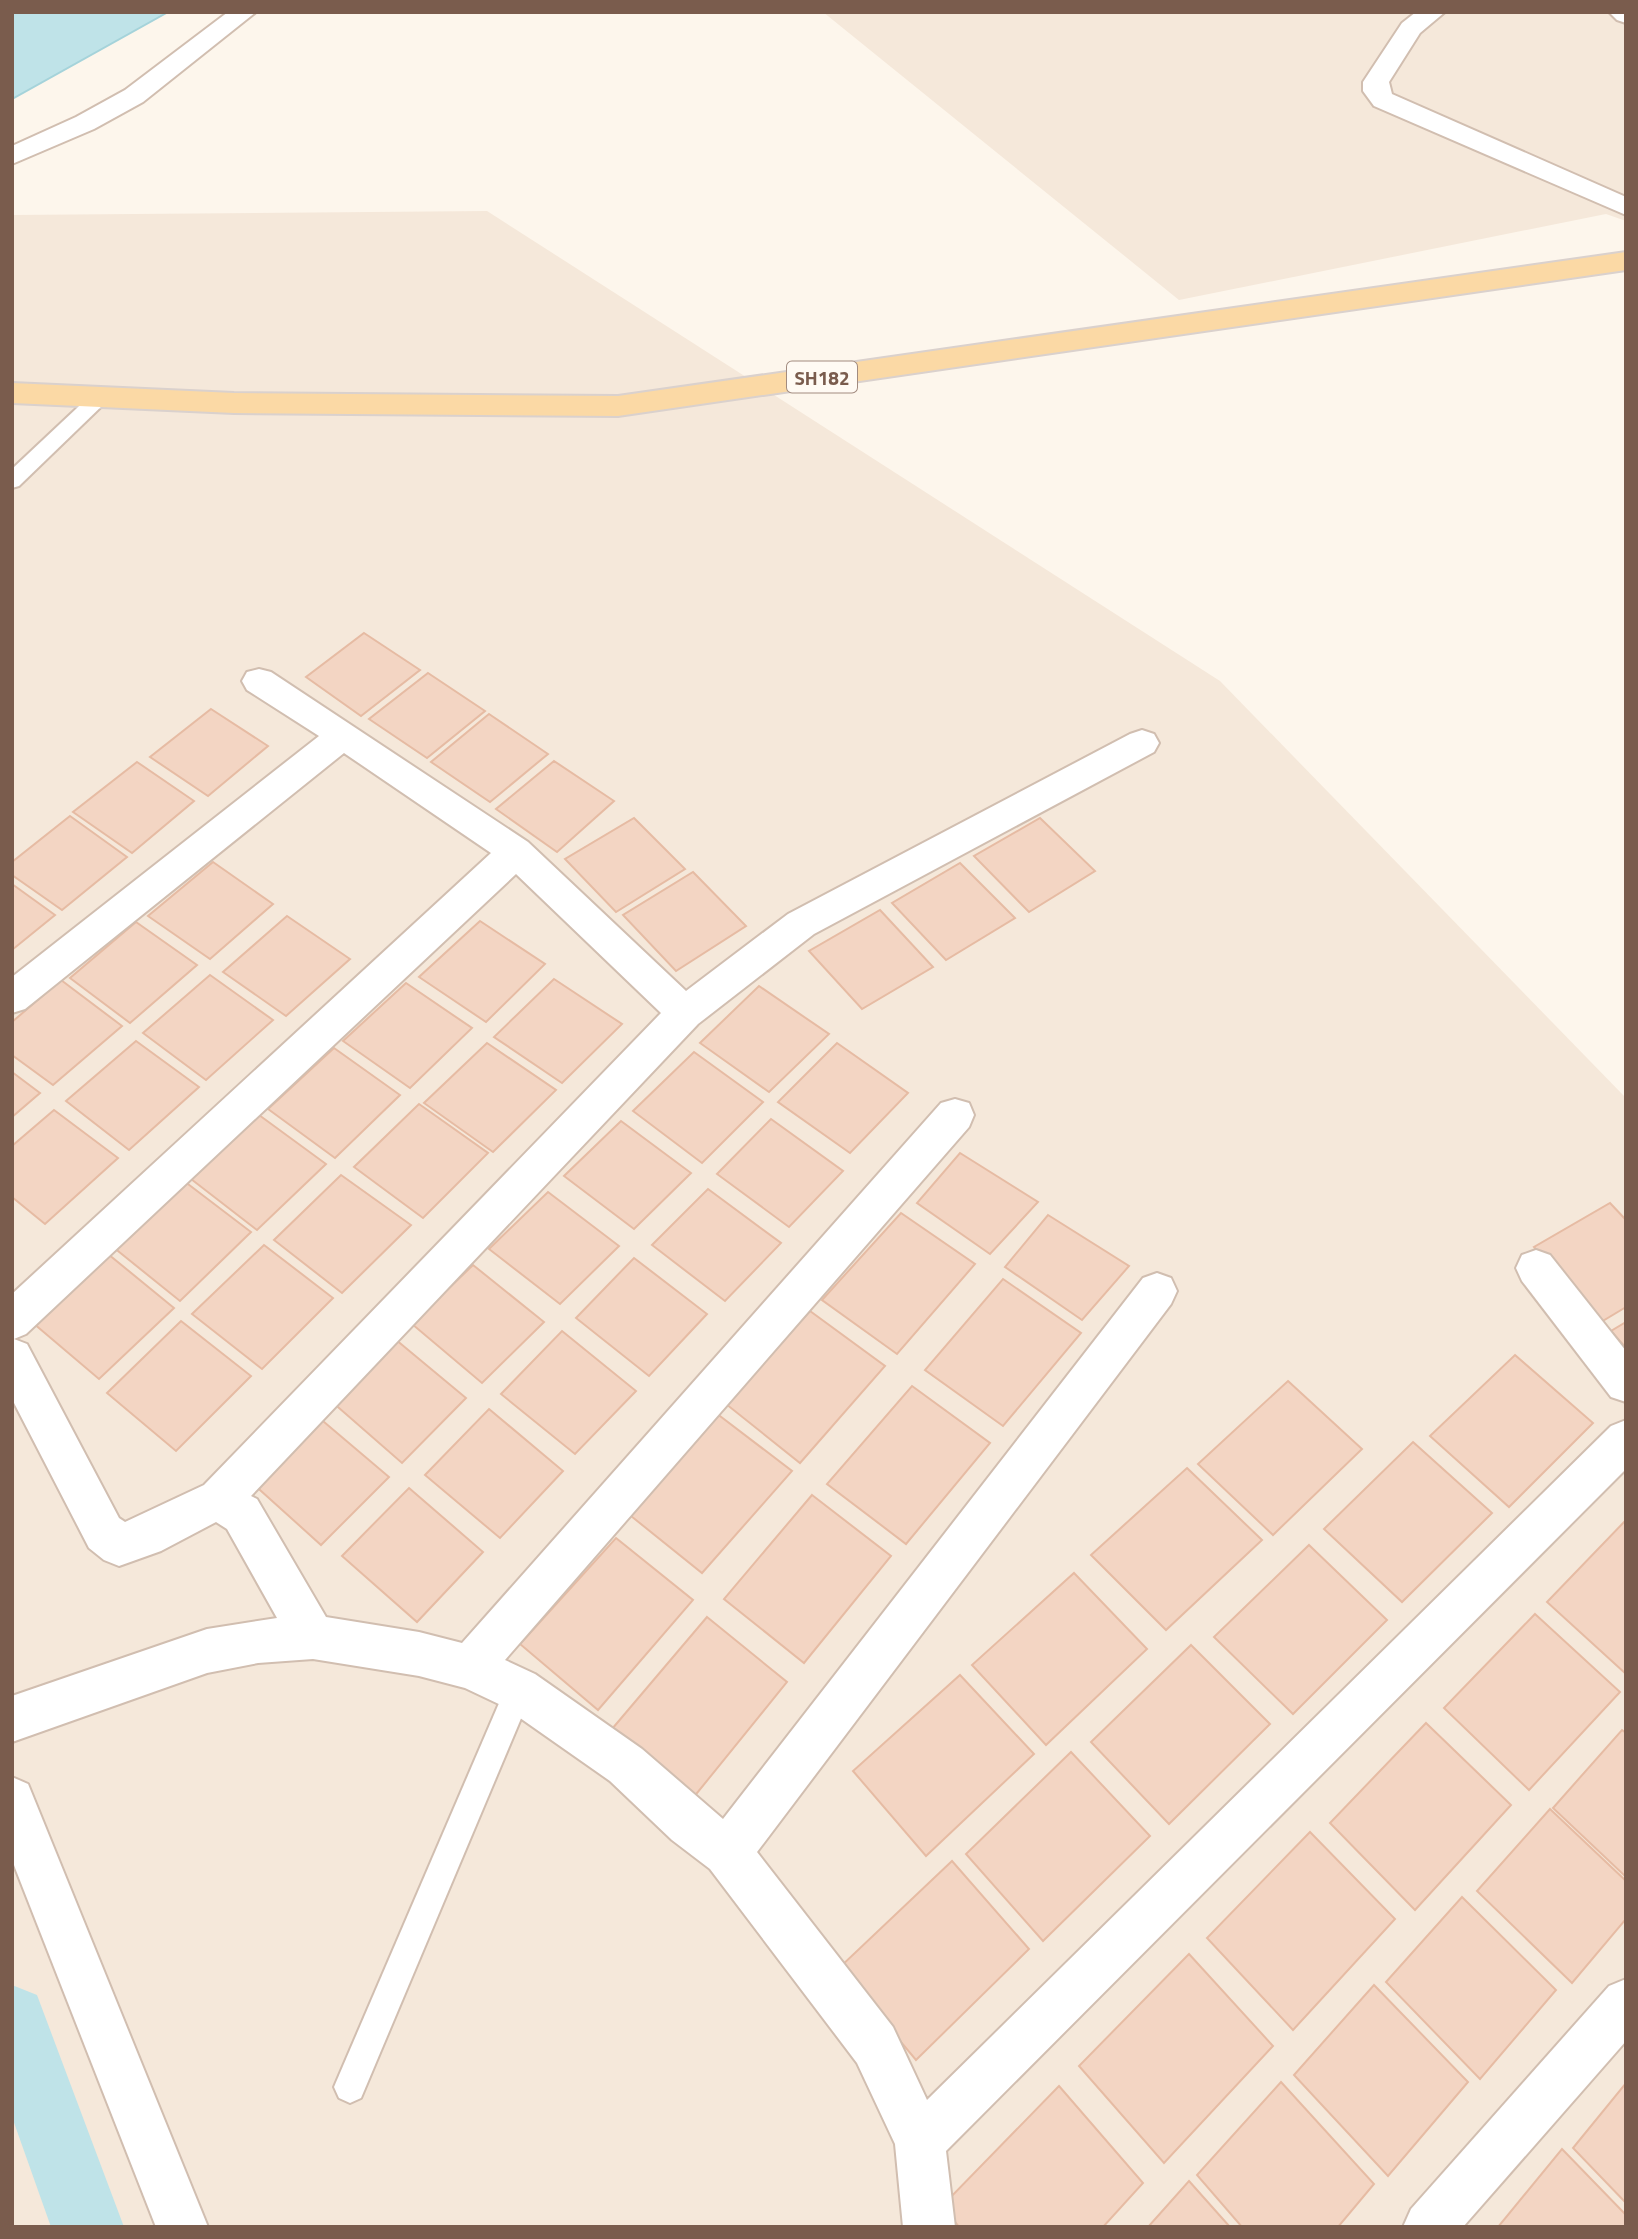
<svg xmlns="http://www.w3.org/2000/svg" width="1638" height="2239" font-family="'Titillium Web',sans-serif">
	<style>
		.residential { fill: #f5e8da }
		.water { fill: #bfe3e8; stroke: #a5d3da; stroke-width: 2 }
		.lines { fill: none; stroke-linecap: round; stroke-linejoin: round }
		.canal { fill: #bfe3e8; fill-rule: evenodd }
		.building { fill: #f3d5c3; stroke: #e6bba3; stroke-width: 2 }
		.lane-casing { stroke: #d1beb0; stroke-width: 4 }
		.street-casing { stroke: #d1beb0; stroke-width: 4 }
		.primary-casing { stroke: #dad1cd; stroke-width: 4 }
		.lane { fill: #fff; fill-rule: evenodd }
		.street { fill: #fff; fill-rule: evenodd }
		.primary { fill: #fbd9a5; fill-rule: evenodd }
		.labels { text-anchor: middle; dominant-baseline: central; stroke-width: 5; stroke-linejoin: round; paint-order: stroke }
		.shield { fill: #fffaf3; stroke: #a28b7f; stroke-width: 2 }
		.shield-label { font-size: 19px; font-weight: bold; fill: #7a5c4d }
	</style>
	<rect width="100%" height="100%" fill="#fdf6ec"/>
	<g class="residential">
		<polygon points="823,12 1626,12 1626,221 1606,214 1179,300"/>
		<polygon points="487,211 1220,681 1626,1098 1626,2227 12,2227 12,215"/>
	</g>
	<polygon class="water" points="12,12 168,12 12,99"/>
	<g class="lines">
		<polygon class="canal" points="12,1985 37,1995 124,2227 51,2227 12,2117"/>
	</g>
	<g class="building">
		<polygon points="364,633 420,670 361,716 306,677"/>
		<polygon points="428,673 485,711 427,758 369,719"/>
		<polygon points="211,709 268,746 208,796 150,757"/>
		<polygon points="489,714 548,754 490,802 431,762"/>
		<polygon points="554,761 614,801 557,852 496,809"/>
		<polygon points="137,762 194,801 132,853 73,812"/>
		<polygon points="70,816 127,857 62,910 12,875 12,862"/>
		<polygon points="634,818 685,869 616,912 565,859"/>
		<polygon points="1040,818 1095,871 1029,912 974,856"/>
		<polygon points="213,862 273,904 210,959 148,916"/>
		<polygon points="960,863 1015,918 946,960 892,903"/>
		<polygon points="693,872 746,926 676,971 623,915"/>
		<polygon points="12,884 55,915 12,950"/>
		<polygon points="880,910 933,967 862,1009 809,951"/>
		<polygon points="287,916 350,959 286,1016 223,972"/>
		<polygon points="480,921 545,964 486,1022 419,977"/>
		<polygon points="136,922 197,965 130,1023 70,978"/>
		<polygon points="210,975 273,1020 206,1080 143,1033"/>
		<polygon points="554,979 622,1024 562,1083 494,1037"/>
		<polygon points="61,980 122,1026 53,1085 12,1055 12,1022"/>
		<polygon points="406,983 472,1028 410,1088 343,1041"/>
		<polygon points="759,986 829,1034 769,1092 700,1043"/>
		<polygon points="136,1041 199,1087 129,1150 66,1101"/>
		<polygon points="487,1043 556,1090 493,1152 424,1103"/>
		<polygon points="837,1043 908,1093 850,1153 778,1102"/>
		<polygon points="334,1048 400,1095 335,1158 268,1109"/>
		<polygon points="694,1052 763,1102 702,1163 633,1111"/>
		<polygon points="12,1072 40,1093 12,1117"/>
		<polygon points="419,1104 488,1153 423,1218 354,1167"/>
		<polygon points="54,1110 118,1158 45,1224 12,1197 12,1146"/>
		<polygon points="259,1115 326,1164 257,1230 191,1179"/>
		<polygon points="771,1119 843,1171 789,1227 717,1174"/>
		<polygon points="621,1121 691,1173 634,1229 564,1176"/>
		<polygon points="960,1153 1038,1202 990,1254 917,1203"/>
		<polygon points="341,1175 411,1225 342,1293 274,1240"/>
		<polygon points="184,1181 251,1232 180,1301 113,1247"/>
		<polygon points="708,1189 781,1243 725,1301 652,1245"/>
		<polygon points="548,1192 619,1246 560,1304 489,1249"/>
		<polygon points="1610,1203 1626,1220 1626,1307 1601,1322 1534,1247"/>
		<polygon points="901,1213 975,1264 897,1354 822,1300"/>
		<polygon points="1048,1215 1129,1266 1082,1320 1005,1267"/>
		<polygon points="264,1245 333,1298 262,1369 192,1314"/>
		<polygon points="108,1254 174,1308 99,1379 33,1323"/>
		<polygon points="634,1258 707,1314 649,1376 576,1318"/>
		<polygon points="473,1265 544,1322 482,1383 412,1324"/>
		<polygon points="1003,1279 1081,1333 1003,1426 925,1370"/>
		<polygon points="810,1311 885,1366 800,1463 726,1404"/>
		<polygon points="181,1321 251,1376 176,1451 107,1393"/>
		<polygon points="1626,1322 1626,1348 1611,1331"/>
		<polygon points="562,1331 636,1391 575,1454 501,1394"/>
		<polygon points="395,1339 466,1398 402,1463 331,1401"/>
		<polygon points="1515,1355 1593,1423 1509,1507 1430,1436"/>
		<polygon points="1288,1381 1362,1449 1273,1535 1198,1464"/>
		<polygon points="912,1386 990,1443 906,1544 827,1484"/>
		<polygon points="489,1409 563,1471 500,1538 425,1475"/>
		<polygon points="716,1413 792,1471 702,1573 626,1512"/>
		<polygon points="317,1416 389,1477 321,1545 250,1481"/>
		<polygon points="1413,1442 1492,1513 1402,1602 1324,1529"/>
		<polygon points="1187,1468 1262,1540 1166,1630 1091,1555"/>
		<polygon points="409,1488 483,1552 417,1622 342,1556"/>
		<polygon points="812,1495 891,1556 804,1663 724,1599"/>
		<polygon points="1626,1520 1626,1674 1547,1602"/>
		<polygon points="616,1538 693,1600 598,1710 520,1644"/>
		<polygon points="1309,1545 1387,1620 1293,1714 1214,1637"/>
		<polygon points="1074,1573 1147,1649 1046,1745 972,1665"/>
		<polygon points="1535,1614 1620,1692 1529,1790 1444,1708"/>
		<polygon points="707,1617 787,1682 693,1798 612,1729"/>
		<polygon points="1191,1645 1270,1724 1169,1824 1091,1742"/>
		<polygon points="960,1675 1034,1754 926,1856 853,1771"/>
		<polygon points="1426,1723 1511,1805 1415,1910 1330,1823"/>
		<polygon points="1622,1730 1626,1733 1626,1877 1553,1808"/>
		<polygon points="1071,1752 1150,1836 1043,1941 966,1854"/>
		<polygon points="1550,1809 1626,1881 1626,1919 1572,1983 1477,1891"/>
		<polygon points="1310,1832 1395,1919 1293,2030 1207,1938"/>
		<polygon points="952,1861 1029,1949 916,2060 839,1968"/>
		<polygon points="1462,1897 1556,1990 1480,2079 1386,1982"/>
		<polygon points="1189,1954 1273,2046 1164,2163 1079,2066"/>
		<polygon points="1374,1985 1468,2082 1388,2176 1294,2075"/>
		<polygon points="1281,2082 1374,2184 1338,2227 1242,2227 1197,2175"/>
		<polygon points="1626,2083 1626,2203 1573,2148"/>
		<polygon points="1059,2086 1143,2183 1103,2227 959,2227 942,2206"/>
		<polygon points="1562,2149 1626,2215 1626,2227 1498,2227"/>
		<polygon points="1189,2181 1230,2227 1148,2227"/>
	</g>
	<g class="lines">
		<defs>
			<g id="lane">
				<polygon points="100,391 107,393 109,397 107,401 19,486 12,488 12,469 93,393"/>
				<polygon points="519,1676 529,1680 533,1690 361,2098 350,2103 339,2098 334,2087 509,1680"/>
			</g>
			<g id="street">
				<polygon points="228,12 256,12 143,102 94,129 12,164 12,146 76,117 125,90"/>
				<polygon points="1416,12 1445,12 1420,33 1389,82 1392,94 1626,197 1626,215 1374,106 1363,91 1363,82 1402,23"/>
				<polygon points="1609,12 1626,12 1626,23 1617,20"/>
				<path d="M259,669L271,672L528,842L686,991L788,914L1130,734L1142,730L1154,734L1159,743L1154,752L814,934L698,1024L251,1496L257,1499L326,1617L419,1632L462,1643L941,1103L955,1099L969,1103L974,1115L969,1127L505,1660L535,1674L642,1749L723,1819L1143,1278L1157,1273L1171,1278L1177,1291L1171,1304L757,1852L893,2027L927,2100L1611,1426L1626,1420V1469L946,2151L955,2227H903L895,2144L857,2063L710,1869L672,1840L610,1781L503,1706L465,1688L419,1676L313,1659L258,1663L207,1673L12,1742V1696L207,1629L277,1618L227,1529L216,1522L161,1551L119,1566L104,1560L89,1548L12,1399V1294L491,853L344,753L25,1009L12,1013V977L319,736L247,690L242,681L247,672ZM516,874L661,1013L204,1485L125,1522L119,1518L27,1344L14,1339L26,1334Z"/>
				<polygon points="1536,1250 1550,1255 1626,1351 1626,1402 1611,1397 1522,1281 1516,1268 1522,1255"/>
				<polygon points="12,1777 28,1784 208,2227 156,2227 12,1860"/>
				<polygon points="1626,1979 1626,2041 1463,2227 1403,2227 1411,2209 1609,1986"/>
			</g>
			<polygon id="primary" points="1626,252 1626,270 618,416 234,413 12,403 12,383 234,393 618,396"/>
		</defs>
		<use href="#lane" class="lane-casing"/>
		<use href="#street" class="street-casing"/>
		<use href="#primary" class="primary-casing"/>
		<use href="#lane" class="lane"/>
		<use href="#street" class="street"/>
		<use href="#primary" class="primary"/>
	</g>
	<g class="labels">
		<rect class="shield" x="787" y="361.5" width="70" height="31" rx="5"/>
		<g class="shield-label">
			<text x="822" y="377">SH182</text>
		</g>
	</g>
	<rect width="1638" height="2239" fill="none" stroke="#7a5c4d" stroke-width="28"/>
</svg>
